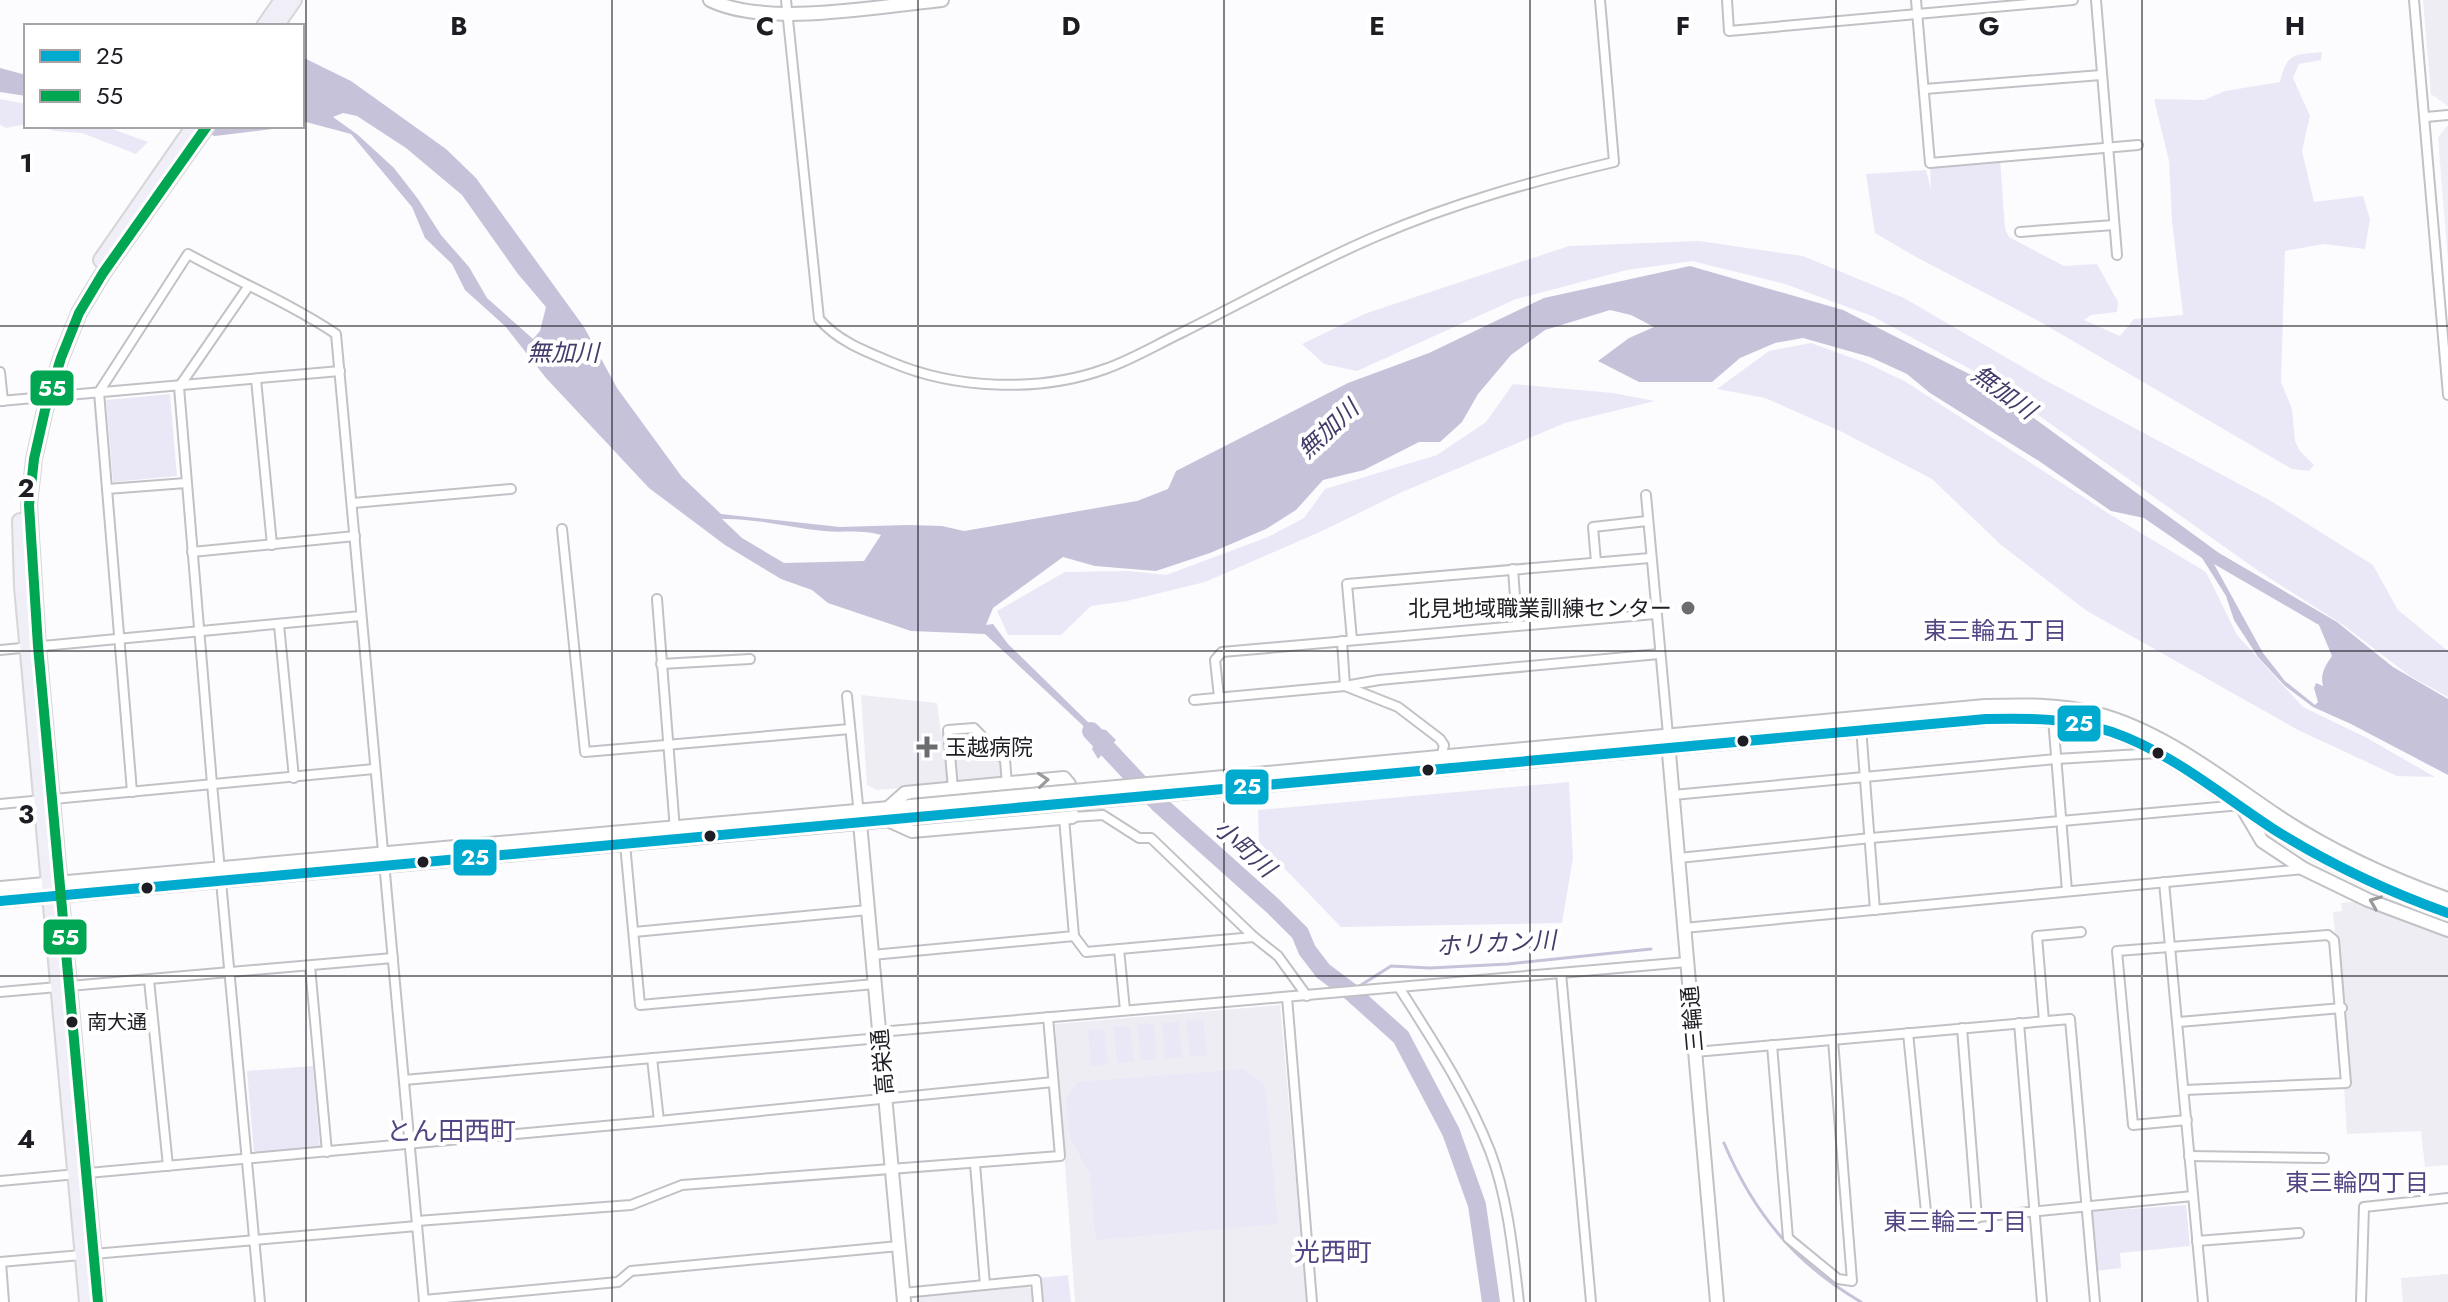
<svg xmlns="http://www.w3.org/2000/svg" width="2448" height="1302" font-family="Jost,'Noto Sans JP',sans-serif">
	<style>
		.built { fill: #eeedf4 }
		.green { fill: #eae8f7 }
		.water { fill: #c5c2da; fill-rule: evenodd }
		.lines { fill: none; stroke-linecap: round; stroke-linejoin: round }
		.stream { stroke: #c5c2da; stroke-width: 3 }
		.river { stroke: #c5c2da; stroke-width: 18 }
		.street-casing { stroke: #c2c1c6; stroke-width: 12 }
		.secondary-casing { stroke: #c2c1c6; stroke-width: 16 }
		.primary-casing { stroke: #d6d6d8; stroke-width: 18 }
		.street { stroke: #fff; stroke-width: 8 }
		.secondary { stroke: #fff; stroke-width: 12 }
		.primary { stroke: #f0eef6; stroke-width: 14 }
		.secondary-bridge-casing { stroke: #c2c1c6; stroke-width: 16; stroke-linecap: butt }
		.secondary-bridge { stroke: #fff; stroke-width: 12 }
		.bus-1-casing { stroke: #fff; stroke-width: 16 }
		.bus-2-casing { stroke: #fff; stroke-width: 16 }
		.bus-1 { stroke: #00a9ce; stroke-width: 10 }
		.bus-2 { stroke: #00a651; stroke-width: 10 }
		.oneway { stroke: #9a999c }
		.grid { fill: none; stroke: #1e1d24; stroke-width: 2; stroke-opacity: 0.55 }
		.poi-dot { fill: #6c6b70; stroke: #fff; stroke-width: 3 }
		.bus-dot { fill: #1e1d24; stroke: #fff; stroke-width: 3 }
		.labels { text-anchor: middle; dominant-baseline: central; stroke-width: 8; stroke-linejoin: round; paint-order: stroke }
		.bus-label { font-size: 20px; fill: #1e1d24; stroke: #fff; text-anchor: start }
		.poi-label { font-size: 22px; fill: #1e1d24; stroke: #fff; text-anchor: end }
		.street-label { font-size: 22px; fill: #1e1d24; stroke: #fff }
		.water-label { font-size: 24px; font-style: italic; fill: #463c6b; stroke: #fff }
		.neighbourhood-label { font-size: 24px; fill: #544684; stroke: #fff }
		.quarter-label { font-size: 26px; fill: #544684; stroke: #fff }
		.grid-label { font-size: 26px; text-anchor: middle; font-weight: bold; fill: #1e1d24; stroke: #fff; stroke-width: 8; stroke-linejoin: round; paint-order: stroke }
		.line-badge { stroke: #fff; stroke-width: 3 }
		.badge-label { font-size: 22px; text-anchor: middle; font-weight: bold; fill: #fff }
	</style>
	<rect width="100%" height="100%" fill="#fcfcfe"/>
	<g class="built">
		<polygon points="2423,0 2448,0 2448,106 2431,94"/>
		<polygon points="2448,125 2448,262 2438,137"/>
		<polygon points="861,695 937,703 941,733 974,731 1003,761 1004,780 877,790 867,785"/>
		<polygon points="2357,901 2448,938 2448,1165 2425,1167 2421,1131 2347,1134 2344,1086 2350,1085 2333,912 2342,911 2341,903"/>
		<polygon points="1280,1005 1307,1302 1075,1302 1055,1024"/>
		<polygon points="2448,1274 2448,1302 2403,1302 2401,1278"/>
		<polygon points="1027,1286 1032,1290 1033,1302 917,1302 921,1296"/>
	</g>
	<g class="green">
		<path d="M2322,52L2321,60L2299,64L2293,78L2310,116L2302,151L2314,202L2363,196L2370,219L2365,249L2324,244L2285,251L2281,382L2292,409L2295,441L2300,451L2314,465L2309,471L2292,469L2037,320L1916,257L1875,233L1866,174L1926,170L1931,189L1930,163L2000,158L2005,229L2009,237L2064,266L2097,264L2118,302L2117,312L2091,315L2084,320L2120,336L2134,319L2183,315L2172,221L2169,161L2154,99L2204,100L2225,91L2280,82C2287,52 2294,55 2322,52Z"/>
		<polygon points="0,99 26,104 26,124 6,128 0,125"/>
		<polygon points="39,126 104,126 148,142 136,154 82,133 55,131"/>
		<polygon points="1699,241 1803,256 1904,298 2043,379 2271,501 2373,565 2398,610 2448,651 2448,697 2410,676 2343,625 2260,572 1983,376 1872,316 1785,284 1692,261 1627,270 1516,299 1357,371 1324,364 1302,344 1364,314 1569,246"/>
		<polygon points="1811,343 1869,364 1906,382 2111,515 2206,572 2237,635 2303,707 2367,738 2435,777 2397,776 2298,730 2087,611 2000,544 1932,479 1840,431 1765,398 1717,389 1769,351"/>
		<polygon points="1513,384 1613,393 1655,401 1565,423 1402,492 1320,532 1205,582 1127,601 1091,606 1061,635 1008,635 997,611 1065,572 1129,571 1166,575 1268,537 1304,518 1325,489 1437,455 1486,422"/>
		<polygon points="170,394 177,476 113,482 106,400"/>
		<polygon points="1569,782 1573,858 1562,923 1341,927 1259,842 1258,810"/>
		<polygon points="1203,1020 1207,1055 1190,1057 1186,1021"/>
		<polygon points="1179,1022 1182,1057 1165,1059 1162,1023"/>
		<polygon points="1154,1024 1157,1059 1141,1061 1137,1025"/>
		<polygon points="1130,1026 1134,1062 1117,1063 1114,1027"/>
		<polygon points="1104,1029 1108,1064 1091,1066 1088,1030"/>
		<polygon points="313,1066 320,1148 254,1153 247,1071"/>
		<polygon points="1244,1069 1265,1086 1278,1224 1096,1240 1090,1175 1070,1137 1066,1100 1078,1082"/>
		<polygon points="2186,1205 2190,1246 2120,1253 2121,1268 2095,1271 2089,1212"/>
		<polygon points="1068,1275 1071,1302 1041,1302 1039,1278"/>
	</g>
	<g class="water">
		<path d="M302,57L351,81L446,149L476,178L584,327L617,388L682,477L721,514L840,527L907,525L942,526L964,531L1137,501L1168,489L1176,471L1348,383L1429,353L1544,298L1690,266L1843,310L1983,381L2219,553L2337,622L2393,667L2448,699V775L2351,724L2313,707L2285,686L2258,657L2234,620L2226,596L2202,558L2144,518L2111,511L2039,461L1930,393L1907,374L1870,357L1803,338L1775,343L1740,358L1712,382H1639L1598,361L1629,338L1654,327L1631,315L1610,310L1545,330L1511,355L1478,394L1462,422L1440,442H1419L1364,470L1323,480L1296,510L1266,529L1210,553L1156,571L1095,566L1063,557L993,608L986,625L993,624L1008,644L1094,728L1106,730L1116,740L1098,759L1092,749L1095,742L1092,734L985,634L911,631L828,603L812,590L781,579L725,545L649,488L546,378L505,326L465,290L452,264L425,238L412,207L351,134L306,122L302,124ZM343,113L357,116L406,148L462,195L518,274L546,307L540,331L533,339L487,298L469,267L441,235L418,199L394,168L358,135L333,117ZM722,519C756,518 790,528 824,531C843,533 863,529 881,535L864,561L784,563L742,538ZM2214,564L2319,625L2332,656C2325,666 2320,674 2323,686L2316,683L2314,688L2318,702L2315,705L2285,681L2263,653Z"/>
		<polygon points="0,68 26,75 26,96 0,92"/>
		<polygon points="181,126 297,126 215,136"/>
	</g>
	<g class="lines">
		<g class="stream">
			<polyline points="1358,987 1391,966 1430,968 1508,964 1651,949"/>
			<path d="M1724,1143C1754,1214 1795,1263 1861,1302"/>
		</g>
		<polyline class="river" points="1091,731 1159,804 1273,906 1300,933 1307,950 1323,971 1351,992 1401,1037 1451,1132 1477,1205 1491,1302"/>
		<defs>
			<g id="street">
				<path d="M786,0L819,319C838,341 864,351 891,362C954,389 1039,393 1105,369C1131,360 1156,345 1181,333C1246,301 1311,264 1377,236C1454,203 1533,181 1614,162L1600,0"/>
				<polyline points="1727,0 1729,31 2073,0"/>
				<polyline points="1916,0 1930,163 2138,145"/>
				<polyline points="2096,0 2117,255"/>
				<polyline points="2414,0 2448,395"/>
				<polyline points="1925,89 2101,75"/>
				<polyline points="2426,117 2448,115"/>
				<polyline points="2020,232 2114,225"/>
				<polyline points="248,287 179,387 212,784 260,1302"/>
				<polyline points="0,372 3,401"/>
				<polyline points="256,379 272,545"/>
				<polyline points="0,401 340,371"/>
				<polyline points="107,489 186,483"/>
				<polyline points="1646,495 1668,735"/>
				<polyline points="353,503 511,489"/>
				<polyline points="562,529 585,752 850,729"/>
				<polyline points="192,552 355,536"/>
				<polyline points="1596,562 1593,527 1647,521"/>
				<polyline points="1513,569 1517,625"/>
				<polyline points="657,599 675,830"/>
				<polyline points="279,625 294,778"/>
				<polyline points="1352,640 1347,584 1650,558"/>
				<polyline points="1342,641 1345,686 1379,680 1659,654"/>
				<polyline points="0,650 361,616"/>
				<polyline points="661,664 750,659"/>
				<polyline points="847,696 859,815"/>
				<polyline points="1219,697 1215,660 1222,652 1655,614"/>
				<polyline points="1194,700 1345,686 1398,707 1440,739 1444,745 1441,758"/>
				<polyline points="2052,706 2067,891"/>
				<polyline points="1861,727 1875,910"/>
				<polyline points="953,789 948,730 974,728 1005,760 1007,784"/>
				<path d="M132,792L99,392L188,254C237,281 289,303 336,334L424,1302"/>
				<polyline points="1673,795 2056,759 2158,753"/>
				<polyline points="0,804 374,769"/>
				<polyline points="1072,817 1103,815 1139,838 1151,838 1254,937"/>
				<polyline points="625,844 640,1005 875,984"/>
				<polyline points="1679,858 1871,838 2241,805 2253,799"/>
				<polyline points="2164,882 2203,1302"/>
				<polyline points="1684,928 2304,869"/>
				<polyline points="634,932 868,910"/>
				<polyline points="1074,936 1086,952 1254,937 1278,956 1307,996"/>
				<polyline points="1119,949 1125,1010"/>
				<polyline points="872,955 1074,936 1064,818"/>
				<polyline points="310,966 327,1152"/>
				<polyline points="1561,973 1591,1302"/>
				<polyline points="149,980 168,1166"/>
				<path d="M1400,989C1433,1041 1467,1092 1490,1151C1508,1198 1513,1252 1519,1302"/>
				<polyline points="0,992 393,958"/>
				<polyline points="1287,997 1312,1302"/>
				<polyline points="2044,1021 2037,936 2081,932"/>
				<polyline points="2179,1022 2342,1008"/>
				<polyline points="2019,1023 2042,1302"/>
				<polyline points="1962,1028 1977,1218"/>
				<polyline points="879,1032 1687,962"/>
				<polyline points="1908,1033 1927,1222 2193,1196"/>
				<polyline points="1772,1045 1788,1238 1838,1279 1852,1281 1833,1040"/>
				<polyline points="1695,1052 2070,1019 2095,1302"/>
				<polyline points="652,1058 659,1121"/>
				<polyline points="404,1080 880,1038"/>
				<polyline points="2185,1090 2346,1083 2334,940 2328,935 2117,951 2133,1125 2187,1120"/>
				<polyline points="2189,1156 2324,1158"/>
				<polyline points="975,1164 985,1285"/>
				<polyline points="0,1181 659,1121 1053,1082"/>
				<polyline points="417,1221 631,1205 682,1185 1060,1156 1048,1017"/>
				<polyline points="2197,1241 2299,1233"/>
				<polyline points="0,1262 417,1226"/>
				<polyline points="1,1262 4,1302"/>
				<polyline points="903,1293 1036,1280 1038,1302"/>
				<polyline points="424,1300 618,1282 631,1271 899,1246"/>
				<polyline points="2361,1302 2364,1207 2448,1198"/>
			</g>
			<g id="secondary">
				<path d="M710,0C766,28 879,6 942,0"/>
				<polyline points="1668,742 1717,1302"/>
				<path d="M1332,767L1985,706C2022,705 2057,704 2094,713C2162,730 2221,778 2279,817C2331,851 2389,878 2448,899"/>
				<path d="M1332,779L1986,719C2030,718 2070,718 2112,732C2173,753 2225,798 2278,832C2332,865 2389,892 2448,913"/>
				<polyline points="887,809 905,793 1064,778 1069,784 1072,817 912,831 890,821"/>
				<polyline points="2245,812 2262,841 2304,869 2368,900 2448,930"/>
				<polyline points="860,823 904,1302"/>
				<polyline points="0,888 911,806"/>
				<polyline points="0,901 912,818"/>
			</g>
			<g id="primary">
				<polyline points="264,26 282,0"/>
				<polyline points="276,26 294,0"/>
				<polyline points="101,260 194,126"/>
				<polyline points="20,521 22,587 87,1302"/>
				<polyline points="98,1302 38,646 29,505 34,459 45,410 61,358 79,313 103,273 207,126"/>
			</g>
		</defs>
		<use href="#street" class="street-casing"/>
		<use href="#secondary" class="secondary-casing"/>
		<use href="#primary" class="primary-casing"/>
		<use href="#street" class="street"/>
		<use href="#secondary" class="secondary"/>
		<use href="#primary" class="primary"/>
		<defs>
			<g id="secondary-bridge">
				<polyline points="911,806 1332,767"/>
				<polyline points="912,818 1332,779"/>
			</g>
		</defs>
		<use href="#secondary-bridge" class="secondary-bridge-casing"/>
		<use href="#secondary-bridge" class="secondary-bridge"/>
		<defs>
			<path id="bus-1" d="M0,901L1986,719C2030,718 2070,718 2112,732C2173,753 2225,798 2278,832C2332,865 2389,892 2448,913"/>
			<polyline id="bus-2" points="98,1302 38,646 29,505 34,459 45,410 61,358 79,313 103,273 207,126"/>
		</defs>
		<use href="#bus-1" class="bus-1-casing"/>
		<use href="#bus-2" class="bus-2-casing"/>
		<use href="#bus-1" class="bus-1"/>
		<use href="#bus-2" class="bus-2"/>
	</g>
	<defs><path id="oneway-chevron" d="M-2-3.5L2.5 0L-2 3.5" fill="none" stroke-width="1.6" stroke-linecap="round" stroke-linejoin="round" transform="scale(2)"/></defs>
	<g class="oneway">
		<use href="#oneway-chevron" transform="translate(1043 780) rotate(-5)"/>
		<use href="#oneway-chevron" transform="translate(2375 902) rotate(-158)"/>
	</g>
	<path class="grid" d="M306,0V1302M612,0V1302M918,0V1302M1224,0V1302M1530,0V1302M1836,0V1302M2142,0V1302M0,326H2448M0,651H2448M0,976H2448"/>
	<g class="poi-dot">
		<circle cx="1688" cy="608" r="8"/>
		<path d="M923 735h8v8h8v8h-8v8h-8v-8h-8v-8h8z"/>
	</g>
	<g class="bus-dot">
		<circle cx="1743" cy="741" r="7"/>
		<circle cx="2158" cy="753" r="7"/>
		<circle cx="1428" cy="770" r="7"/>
		<circle cx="710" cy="836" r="7"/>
		<circle cx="423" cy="862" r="7"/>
		<circle cx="147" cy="888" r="7"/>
		<circle cx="72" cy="1022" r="7"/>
	</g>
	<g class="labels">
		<g class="bus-label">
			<text x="87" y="1022">南大通</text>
		</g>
		<g class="poi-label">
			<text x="1672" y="608">北見地域職業訓練センター</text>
			<text x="945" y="747" text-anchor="start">玉越病院</text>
		</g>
		<g class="street-label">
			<text transform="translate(1692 1019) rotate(-95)">三輪通</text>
			<text transform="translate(882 1062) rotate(-95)">高栄通</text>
		</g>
		<g class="water-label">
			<text x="563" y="352">無加川</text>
			<text transform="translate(2004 392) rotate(36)">無加川</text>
			<text transform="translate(1328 429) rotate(-43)">無加川</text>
			<text transform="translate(1245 848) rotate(42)">小町川</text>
			<text transform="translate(1496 943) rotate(-3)">ホリカン川</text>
		</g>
		<g class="neighbourhood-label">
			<text x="1995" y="630">東三輪五丁目</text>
			<text x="2357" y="1182">東三輪四丁目</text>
			<text x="1955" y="1221">東三輪三丁目</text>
		</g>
		<g class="quarter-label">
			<text x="451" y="1131">とん田西町</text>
			<text x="1333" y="1252">光西町</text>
		</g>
	</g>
	<g class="grid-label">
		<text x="459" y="35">B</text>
		<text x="765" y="35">C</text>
		<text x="1071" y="35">D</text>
		<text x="1377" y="35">E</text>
		<text x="1683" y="35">F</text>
		<text x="1989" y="35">G</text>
		<text x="2295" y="35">H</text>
		<text x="26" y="172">1</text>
		<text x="26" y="497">2</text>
		<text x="26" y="823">3</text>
		<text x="26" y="1148">4</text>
	</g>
	<g class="line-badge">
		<rect x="29" y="369" width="46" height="38" rx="8" fill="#00a651"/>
		<rect x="2056" y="704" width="46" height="39" rx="8" fill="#00a9ce"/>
		<rect x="1224" y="768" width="46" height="38" rx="8" fill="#00a9ce"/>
		<rect x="452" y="838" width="46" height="39" rx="8" fill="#00a9ce"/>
		<rect x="42" y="918" width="46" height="38" rx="8" fill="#00a651"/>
	</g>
	<g class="badge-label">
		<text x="52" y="396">55</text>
		<text x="2079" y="731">25</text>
		<text x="1247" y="794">25</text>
		<text x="475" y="865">25</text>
		<text x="65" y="945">55</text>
	</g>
	<rect x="24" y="24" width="280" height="104" fill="#ffffff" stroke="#a5a5a7" stroke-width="2"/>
	<rect x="40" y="50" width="40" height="12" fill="#00a9ce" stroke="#a5a5a7" stroke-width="2"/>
	<text x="96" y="64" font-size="24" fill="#1e1d24">25</text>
	<rect x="40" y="90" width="40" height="12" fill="#00a651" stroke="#a5a5a7" stroke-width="2"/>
	<text x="96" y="104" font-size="24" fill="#1e1d24">55</text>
</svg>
